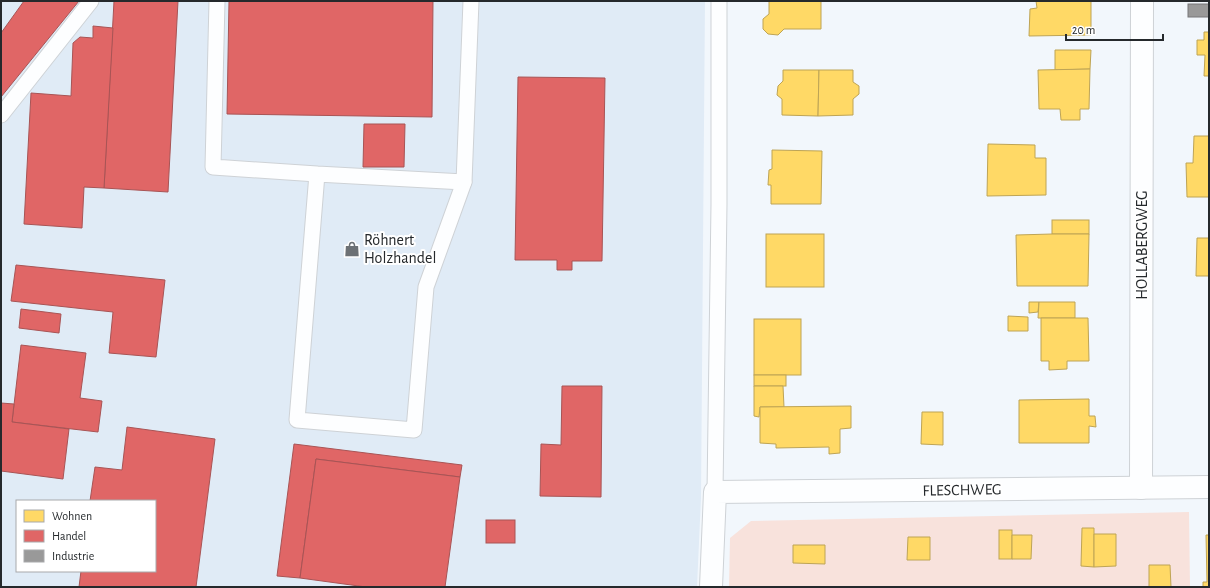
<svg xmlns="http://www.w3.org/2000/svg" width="1210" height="588" font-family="'Alegreya Sans',sans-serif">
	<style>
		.built { fill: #e0ebf6; fill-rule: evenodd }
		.green { fill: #f8e2dc }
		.homes { fill: #ffd966; stroke: #bea455 }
		.shops { fill: #e06666; stroke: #a85455 }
		.industry { fill: #999; stroke: #767778 }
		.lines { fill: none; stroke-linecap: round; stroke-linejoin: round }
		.service-casing { stroke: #ced2d6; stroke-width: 17 }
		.minor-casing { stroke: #ced2d6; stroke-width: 24 }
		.service { stroke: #fdfeff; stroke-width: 15 }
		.minor { stroke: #fdfeff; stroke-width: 22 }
		.labels { text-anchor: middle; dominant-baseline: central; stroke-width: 4; stroke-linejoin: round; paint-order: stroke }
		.poi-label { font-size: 16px; fill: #25292c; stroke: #fff; text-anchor: start }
		.street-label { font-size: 16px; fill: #25292c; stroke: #fff }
	</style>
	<rect width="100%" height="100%" fill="#f2f7fc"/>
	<path class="built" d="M1,1H705L701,498L697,587H1ZM17,501H155V571H17Z"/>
	<polygon class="green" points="1189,512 1190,587 729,587 730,538 751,521"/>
	<g class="homes">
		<polygon points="769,1 821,1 821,29 784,29 778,35 768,34 763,29 763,19 769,14"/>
		<polygon points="1036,1 1091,1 1091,35 1029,36 1030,9 1037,8"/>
		<polygon points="1204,32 1209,32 1209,76 1204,76 1205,55 1197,55 1197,40 1204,40"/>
		<polygon points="1055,50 1091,50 1090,69 1055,70"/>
		<polygon points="1090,69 1089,109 1080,109 1080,120 1061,120 1060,109 1039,109 1038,70"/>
		<polygon points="783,70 819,70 818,116 782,115 782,99 777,95 778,86 783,81"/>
		<polygon points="819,70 853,70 853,82 859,86 859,94 853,99 853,115 818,116"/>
		<polygon points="1194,136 1209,136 1209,197 1187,197 1186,163 1193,163"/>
		<polygon points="988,144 1035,145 1035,158 1046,158 1046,195 987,196"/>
		<polygon points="772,150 822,151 821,204 771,204 771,185 768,185 769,170 772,169"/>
		<rect x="1052" y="220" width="37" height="14"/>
		<rect x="766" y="234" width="58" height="53"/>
		<polygon points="1052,234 1089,234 1088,286 1017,286 1016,235"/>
		<polygon points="1197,238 1209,238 1209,276 1196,276"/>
		<polygon points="1029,302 1039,302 1038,312 1029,313"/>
		<polygon points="1039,302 1075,302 1075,318 1038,318"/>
		<polygon points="1008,316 1028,317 1028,331 1008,331"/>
		<polygon points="1041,318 1088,318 1089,361 1067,361 1067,369 1049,370 1049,361 1041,361"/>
		<rect x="754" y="319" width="47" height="56"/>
		<rect x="754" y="375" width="32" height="11"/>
		<polygon points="754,386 783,386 784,407 760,407 759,417 754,416"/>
		<polygon points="1089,399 1089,416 1095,416 1096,427 1089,426 1089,443 1019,443 1019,400"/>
		<polygon points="851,406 851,428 840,429 840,453 829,454 829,447 776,448 776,444 760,443 760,407"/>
		<polygon points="922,412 943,412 943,445 921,444"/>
		<polygon points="1082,528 1094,528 1094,567 1081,566"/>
		<rect x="999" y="530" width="13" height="29"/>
		<polygon points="1094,534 1116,534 1116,566 1094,567"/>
		<polygon points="1012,535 1032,535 1031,559 1012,559"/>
		<polygon points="1206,535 1209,535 1209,587 1203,587 1203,582 1207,582"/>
		<polygon points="908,537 930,537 930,560 907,560"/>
		<polygon points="793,545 825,545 825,564 793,563"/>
		<polygon points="1149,565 1170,565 1171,587 1149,587"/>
	</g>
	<g class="shops">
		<polygon points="24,1 79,1 1,97 1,33"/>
		<polygon points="114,1 178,1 168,192 104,188"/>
		<polygon points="229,1 433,1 432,117 227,114"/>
		<polygon points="93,26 113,28 104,188 84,187 82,228 24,224 31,93 71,96 73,43 80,37 93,38"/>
		<polygon points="518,77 605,78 602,261 572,261 572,270 557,270 557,260 515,260"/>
		<polygon points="364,124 405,124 404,167 363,167"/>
		<polygon points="16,265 165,280 156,357 109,353 113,312 11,301"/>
		<polygon points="21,309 61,314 59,333 19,328"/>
		<polygon points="21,345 86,353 80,398 102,401 98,432 12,422"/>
		<polygon points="562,386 602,386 601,497 540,496 541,444 561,445"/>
		<polygon points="1,403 14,404 12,422 69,429 63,479 1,471"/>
		<polygon points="127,427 215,439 196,587 79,587 81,571 155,571 155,501 90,501 95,467 122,470"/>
		<polygon points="294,444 462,465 460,477 316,459 300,578 277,576"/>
		<polygon points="316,459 460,477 445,587 366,587 300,578"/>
		<rect x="486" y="520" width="29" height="23"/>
	</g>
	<rect class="industry" x="1188" y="4" width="21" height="13"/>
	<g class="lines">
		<defs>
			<g id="service">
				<polyline points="217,1 213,167 317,174 464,182 426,287 414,430 297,420 317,174"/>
				<polyline points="1,115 91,1"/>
				<polyline points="464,182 471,1"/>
				<polyline points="715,492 719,204 719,1"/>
			</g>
			<g id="minor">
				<polyline points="1141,488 1142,1"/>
				<polyline points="711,587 715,492 1209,487"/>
			</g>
		</defs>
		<use href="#service" class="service-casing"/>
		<use href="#minor" class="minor-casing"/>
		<use href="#service" class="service"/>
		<use href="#minor" class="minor"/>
	</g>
	<defs>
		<symbol id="shop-bare" viewBox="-9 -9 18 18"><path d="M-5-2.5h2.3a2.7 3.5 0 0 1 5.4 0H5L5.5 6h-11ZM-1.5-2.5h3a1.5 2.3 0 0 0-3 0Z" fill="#6d7175" stroke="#fff" stroke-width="2.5" paint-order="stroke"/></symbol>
	</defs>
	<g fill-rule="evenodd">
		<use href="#shop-bare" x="341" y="238" width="22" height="22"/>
	</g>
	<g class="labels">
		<g class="poi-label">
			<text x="364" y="240">Röhnert<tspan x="364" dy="18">Holzhandel</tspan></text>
		</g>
		<g class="street-label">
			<text transform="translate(1142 245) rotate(-90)">HOLLABERGWEG</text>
			<text transform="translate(962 490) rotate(-1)">FLESCHWEG</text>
		</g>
	</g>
	<rect width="1210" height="588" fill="none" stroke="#25292c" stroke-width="4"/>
	<rect x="16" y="500" width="140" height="72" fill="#ffffff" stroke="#a8a9ab"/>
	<rect x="24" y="510" width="20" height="12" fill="#ffd966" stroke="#a8a9ab"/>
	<text x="52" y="520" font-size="12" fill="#25292c">Wohnen</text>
	<rect x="24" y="530" width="20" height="12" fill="#e06666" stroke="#a8a9ab"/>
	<text x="52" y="540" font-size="12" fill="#25292c">Handel</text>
	<rect x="24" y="550" width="20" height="12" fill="#999999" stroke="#a8a9ab"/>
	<text x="52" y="560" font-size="12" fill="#25292c">Industrie</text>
	<path d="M1066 34v6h97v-6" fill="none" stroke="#25292c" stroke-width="2"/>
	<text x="1072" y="34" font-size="12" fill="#25292c" stroke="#ffffff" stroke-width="3" paint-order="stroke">20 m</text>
</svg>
